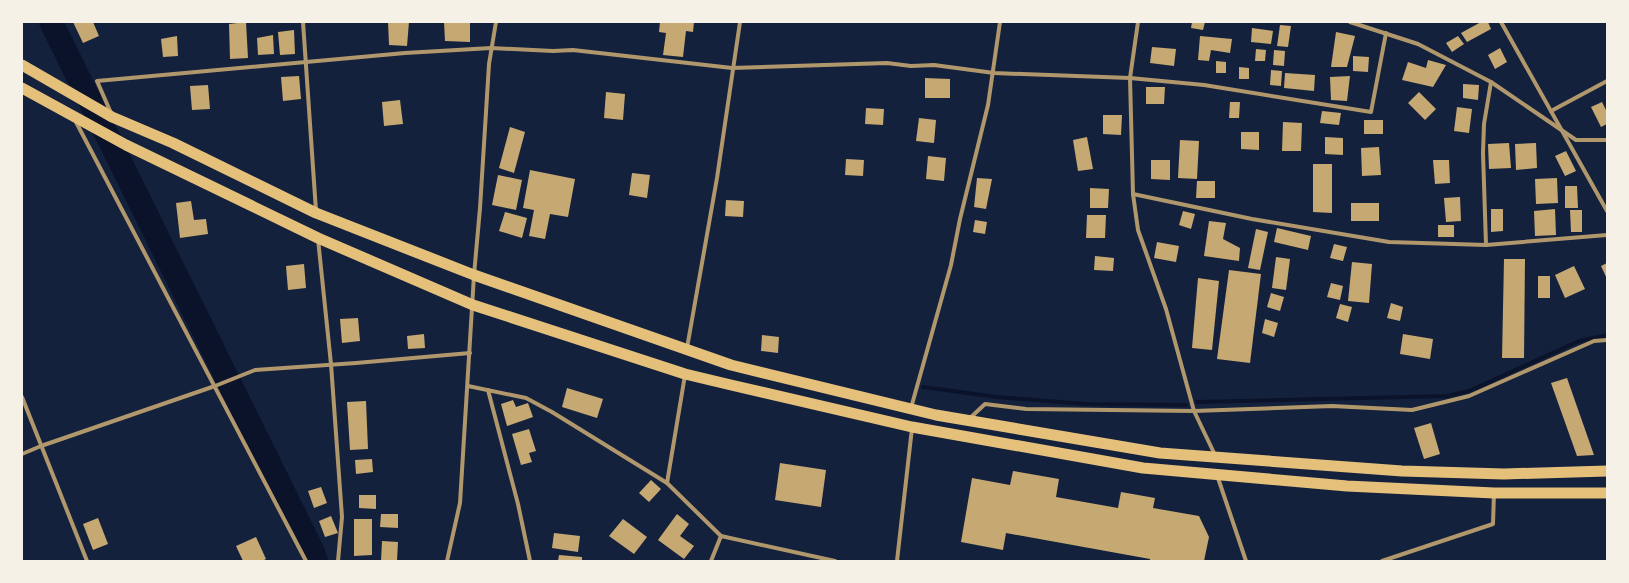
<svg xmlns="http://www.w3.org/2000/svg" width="1629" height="583" font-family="'IBM Plex Serif',serif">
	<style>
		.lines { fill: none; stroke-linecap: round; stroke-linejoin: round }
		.stream { stroke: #0b132b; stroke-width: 4 }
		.river { stroke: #0b132b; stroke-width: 24 }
		.building { fill: #c6a872 }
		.minor { stroke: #b1986c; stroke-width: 4 }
		.trunk { stroke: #e5c07b; stroke-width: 11 }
	</style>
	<rect width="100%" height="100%" fill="#14213d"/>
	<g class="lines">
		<g class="stream">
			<polyline points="923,387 997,397 1086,404 1186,405"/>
			<polyline points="1197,402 1447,396 1469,391 1579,341 1607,335"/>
		</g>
		<polyline class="river" points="51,22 313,552 316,561"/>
	</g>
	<g class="building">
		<polygon points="73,22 93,22 99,36 83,43"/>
		<polygon points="246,22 248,58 230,59 229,24"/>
		<polygon points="388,22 409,22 407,46 389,45"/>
		<polygon points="444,22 470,22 470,42 445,41"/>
		<polygon points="660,22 694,22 693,32 686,31 683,57 663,55 666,33 659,32"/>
		<polygon points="1192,22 1205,22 1203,30 1191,28"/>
		<polygon points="1481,22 1488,22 1491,29 1467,42 1461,33"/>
		<polygon points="1280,25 1291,26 1288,47 1277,46"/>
		<polygon points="1252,28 1273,31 1271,44 1251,42"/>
		<polygon points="294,30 295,54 280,55 278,32"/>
		<polygon points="1336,32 1355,36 1347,67 1331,67"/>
		<polygon points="273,35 274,54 258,55 257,38"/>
		<polygon points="177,36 178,56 163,57 161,39"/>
		<polygon points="1200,36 1232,39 1230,53 1211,50 1209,61 1198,60"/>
		<polygon points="1458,36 1464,44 1452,52 1446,43"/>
		<polygon points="1152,47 1176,49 1174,66 1150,63"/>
		<polygon points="1500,48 1507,62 1495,69 1488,55"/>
		<polygon points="1256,49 1266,50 1265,61 1255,61"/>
		<polygon points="1274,50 1285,51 1284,66 1273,65"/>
		<polygon points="1353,56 1369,57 1368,72 1353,71"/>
		<polygon points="1428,60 1446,65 1433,87 1402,80 1408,62 1426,68"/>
		<polygon points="1216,61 1226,62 1226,73 1216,73"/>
		<polygon points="1239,67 1249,68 1249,79 1239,79"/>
		<polygon points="1271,70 1282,71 1281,86 1270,85"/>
		<polygon points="1285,73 1315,75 1314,91 1284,88"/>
		<polygon points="299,76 301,99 283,101 281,77"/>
		<polygon points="1350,76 1347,101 1331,100 1330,77"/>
		<polygon points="925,78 950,79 950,98 925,98"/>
		<polygon points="1463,84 1479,85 1478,100 1463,98"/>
		<polygon points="208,85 210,109 192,110 190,86"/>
		<polygon points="1146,87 1165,87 1164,104 1146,104"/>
		<polygon points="606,92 625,94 623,120 604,118"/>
		<polygon points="1419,92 1436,109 1425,120 1408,103"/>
		<polygon points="400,100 403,124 384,126 382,102"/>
		<polygon points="1230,102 1240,102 1239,118 1229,118"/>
		<polygon points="1602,102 1607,112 1607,124 1601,127 1591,107"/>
		<polygon points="1457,107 1472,109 1469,133 1454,131"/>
		<polygon points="866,108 884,109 883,125 865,124"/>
		<polygon points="1322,111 1341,113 1339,125 1320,123"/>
		<polygon points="1103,115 1122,115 1121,135 1103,134"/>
		<polygon points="919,118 936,120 934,143 916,141"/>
		<rect x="1364" y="120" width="19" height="14"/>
		<polygon points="1283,122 1302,123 1301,151 1282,151"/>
		<polygon points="510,127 525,132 514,173 499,168"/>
		<polygon points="1241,132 1259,132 1259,150 1241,149"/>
		<polygon points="1087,137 1093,169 1078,171 1073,140"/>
		<polygon points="1325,137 1343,138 1343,155 1325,154"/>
		<polygon points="1180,140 1199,141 1197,179 1178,178"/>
		<polygon points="1509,143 1511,168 1489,169 1488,144"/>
		<polygon points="1536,143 1537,168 1516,170 1515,144"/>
		<polygon points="1379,147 1381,175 1362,176 1361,148"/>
		<polygon points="1566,151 1576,171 1565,176 1555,156"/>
		<polygon points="928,156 946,158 944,181 926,179"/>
		<polygon points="846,159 864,160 863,176 845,175"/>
		<polygon points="1151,160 1170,160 1170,180 1151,179"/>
		<polygon points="1433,160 1449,160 1450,183 1435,184"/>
		<polygon points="1313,164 1332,164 1332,213 1313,212"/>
		<polygon points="530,170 575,179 568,217 550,214 545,239 529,236 534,210 523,208"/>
		<polygon points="632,173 650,175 647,198 629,195"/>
		<polygon points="498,175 522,180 516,210 492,205"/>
		<polygon points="977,178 992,179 986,209 974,207"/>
		<polygon points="1557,178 1558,203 1536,204 1535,179"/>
		<polygon points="1197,181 1215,181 1215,198 1196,198"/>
		<polygon points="1565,186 1577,186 1578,208 1565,208"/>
		<polygon points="1090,188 1109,189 1108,208 1090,208"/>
		<polygon points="1460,197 1461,221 1446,222 1444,198"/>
		<polygon points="726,200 744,201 743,217 725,216"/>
		<polygon points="191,201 194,220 206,219 208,234 180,238 176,203"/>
		<rect x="1351" y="203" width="28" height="18"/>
		<polygon points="1491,209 1503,209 1503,231 1491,232"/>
		<polygon points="1555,209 1556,235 1535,236 1534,211"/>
		<polygon points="1570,210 1582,210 1582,232 1571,232"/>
		<polygon points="1183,211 1195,214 1191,229 1179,225"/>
		<polygon points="505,212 527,218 522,238 499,231"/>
		<polygon points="1087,215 1106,215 1105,238 1086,238"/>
		<polygon points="975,220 987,222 985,234 973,232"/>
		<polygon points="1209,221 1226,223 1223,239 1240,248 1239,261 1204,256"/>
		<rect x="1438" y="225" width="16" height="12"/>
		<polygon points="1277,228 1311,236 1308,250 1274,242"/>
		<polygon points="1256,229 1268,232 1260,270 1248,268"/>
		<polygon points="1157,242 1179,246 1176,262 1154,258"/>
		<polygon points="1334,244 1347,247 1343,261 1330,258"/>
		<polygon points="1095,256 1114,258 1113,271 1094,270"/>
		<polygon points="1276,257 1290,259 1286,290 1272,288"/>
		<polygon points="1504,259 1525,259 1524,358 1502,358"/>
		<polygon points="1352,262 1372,264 1369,303 1348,301"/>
		<polygon points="1607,263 1607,279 1601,266"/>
		<polygon points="304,264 306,288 288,290 286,266"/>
		<polygon points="1574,266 1585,289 1565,298 1555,275"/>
		<polygon points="1229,270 1261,274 1250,363 1217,359"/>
		<rect x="1538" y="276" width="12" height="22"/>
		<polygon points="1198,278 1219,281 1212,350 1192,348"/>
		<polygon points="1331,283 1343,286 1340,300 1327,297"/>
		<polygon points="1271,293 1284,297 1280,311 1267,307"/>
		<polygon points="1391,303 1403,307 1400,321 1387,318"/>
		<polygon points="1340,304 1352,307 1348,322 1336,318"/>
		<polygon points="358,318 360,341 342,343 340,319"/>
		<polygon points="1265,319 1278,323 1274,337 1262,333"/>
		<polygon points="424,334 425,348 408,349 407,336"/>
		<polygon points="1403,334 1433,339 1430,359 1400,354"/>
		<polygon points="762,335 779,337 778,353 761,351"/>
		<polygon points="1567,378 1594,455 1577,456 1551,383"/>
		<polygon points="567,388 603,399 597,418 562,407"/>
		<polygon points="513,400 516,407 528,403 533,417 507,426 501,404"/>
		<polygon points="366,401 368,449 350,450 347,402"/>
		<polygon points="1431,423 1440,454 1424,459 1414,428"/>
		<polygon points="529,429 536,451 529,453 532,462 521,465 512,434"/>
		<polygon points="372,459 373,472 356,474 355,460"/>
		<polygon points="780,463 826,470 821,507 775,500"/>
		<polygon points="1013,471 1059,479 1056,497 1118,508 1121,492 1155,498 1153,508 1199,516 1209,537 1204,561 1150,561 1150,559 1006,533 1003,550 961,542 972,478 1010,485"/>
		<polygon points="651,480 661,489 649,502 639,493"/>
		<polygon points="321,487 327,503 314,508 308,491"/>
		<polygon points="359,495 376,495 376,509 359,508"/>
		<polygon points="381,514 398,514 398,528 380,527"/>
		<polygon points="677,514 689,524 680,536 694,546 684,559 658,540"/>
		<polygon points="331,516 338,533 325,537 319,521"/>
		<polygon points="98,518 108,544 93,550 83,524"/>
		<polygon points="354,519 372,519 372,555 354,556"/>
		<polygon points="623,519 647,537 634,554 609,536"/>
		<polygon points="554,533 580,536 578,552 552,548"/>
		<polygon points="256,537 266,559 262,561 243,561 236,546"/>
		<polygon points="382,541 398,542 397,561 381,561"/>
		<polygon points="559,555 582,557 582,561 558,561"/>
	</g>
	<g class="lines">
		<g class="minor">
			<polyline points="303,22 316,211"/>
			<polyline points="1138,22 1130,78 1133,194 1138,230 1166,309 1194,411 1215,455"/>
			<polyline points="1350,22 1418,44 1491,82 1576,140 1607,140"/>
			<polyline points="1501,22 1607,211"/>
			<polyline points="1551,111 1607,81"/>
			<polyline points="111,113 97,81 405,53 491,48 553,51 573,50 732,68 887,63 911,66 934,65 994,73 1130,78 1204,85 1371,112 1386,33"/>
			<polyline points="76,122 306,561"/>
			<polyline points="1133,194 1252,219 1389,242 1486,245 1607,235"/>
			<polyline points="318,239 331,364 342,517 338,561"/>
			<polyline points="1486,245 1483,153 1484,124 1491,82"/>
			<polyline points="687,348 717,178 740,22"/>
			<polyline points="468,386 526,398 552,412 667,483 721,536 835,561"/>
			<polyline points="488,390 518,504 530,561"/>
			<polyline points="22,397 87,561"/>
			<polyline points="911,408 951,265 960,219 988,105 1000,22"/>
			<polyline points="969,419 985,404 1026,409 1194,411 1332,406 1412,410 1469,396 1594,341 1607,340"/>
			<polyline points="22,454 41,446 215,386 255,370 356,363 470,353"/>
			<polyline points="1217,475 1246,561"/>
			<polyline points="667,483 685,375"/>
			<polyline points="447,561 460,503 474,275 480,208 489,64 496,22"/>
			<polyline points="711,561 721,536"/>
			<polyline points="897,561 912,428"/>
			<polyline points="1382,561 1493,524 1494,493"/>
		</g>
		<g class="trunk">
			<polyline points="22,65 112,117 173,143 316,213 474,275 731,365 936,415 1160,453 1402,471 1504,474 1607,471"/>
			<polyline points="22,88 126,145 318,238 473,305 685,374 731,385 912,427 1143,468 1347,486 1494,493 1607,493"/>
		</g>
	</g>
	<rect width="1629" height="583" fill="none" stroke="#f6f1e7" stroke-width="46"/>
</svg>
